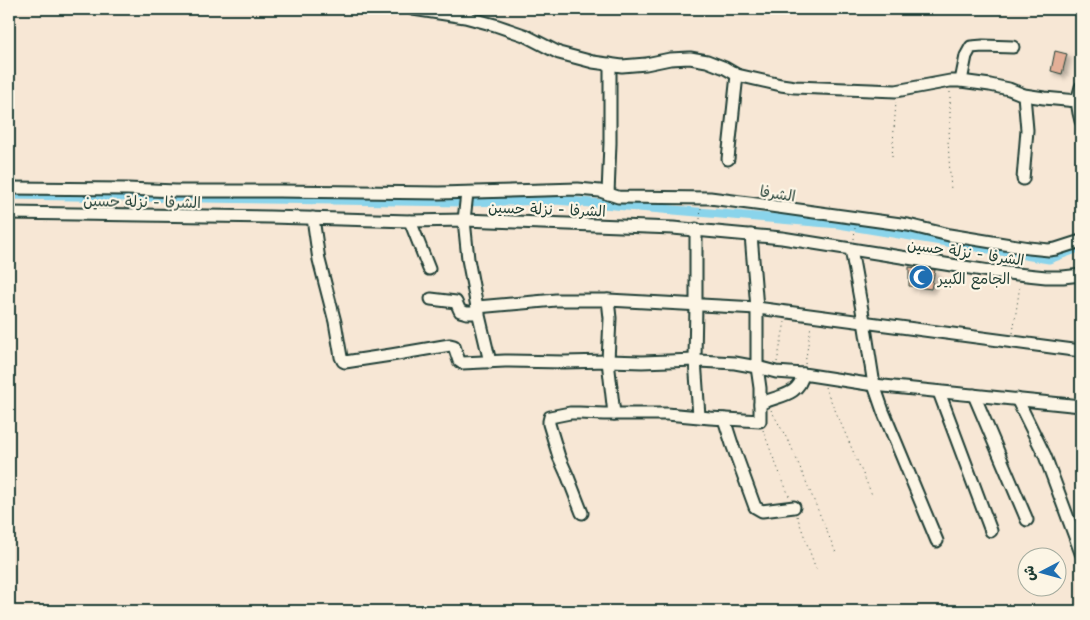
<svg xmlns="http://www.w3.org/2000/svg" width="1090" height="620" font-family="'Playpen Sans','Playpen Sans Arabic',sans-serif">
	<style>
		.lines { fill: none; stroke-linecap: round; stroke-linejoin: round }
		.canal { stroke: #8ad4eb; stroke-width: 9 }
		.building { fill: #e3af97; stroke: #1f3d34; filter: url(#shadow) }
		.minor-casing { stroke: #1f3d34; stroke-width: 15 }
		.path { stroke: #1f3d34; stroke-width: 1; stroke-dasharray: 1 4; stroke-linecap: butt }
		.minor { stroke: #fcf5e5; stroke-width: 11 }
		.labels { text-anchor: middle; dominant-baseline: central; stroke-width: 4.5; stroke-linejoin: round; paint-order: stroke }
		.street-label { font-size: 15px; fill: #1f3d34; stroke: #fcf5e5 }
		.poi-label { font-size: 15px; fill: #1f3d34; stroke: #fcf5e5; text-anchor: start }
	</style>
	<defs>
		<filter id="shadow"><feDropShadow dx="4" dy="4" stdDeviation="2.5" flood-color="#0004"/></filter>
	</defs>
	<rect width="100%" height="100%" fill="#f7e7d5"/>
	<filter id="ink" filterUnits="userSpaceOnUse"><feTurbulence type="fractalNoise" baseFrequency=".02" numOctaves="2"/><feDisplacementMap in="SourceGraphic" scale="10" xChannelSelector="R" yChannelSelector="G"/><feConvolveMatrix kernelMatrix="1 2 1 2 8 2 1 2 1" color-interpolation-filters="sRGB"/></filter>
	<g filter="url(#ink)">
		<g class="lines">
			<polyline class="canal" points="9,195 463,202 556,200 839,224 1049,259 1081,247"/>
		</g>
		<g class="building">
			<polygon points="1055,51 1067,54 1062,74 1051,71"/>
			<polygon points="909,267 935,270 931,289 909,286"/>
		</g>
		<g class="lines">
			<defs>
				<g id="minor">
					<polyline points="413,9 465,17 495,25 524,35 559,53 593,62 622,66 646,64 670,59 690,58 707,61 725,68 737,75 781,85 795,87 896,91 950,81 961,81 990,85 1009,89 1024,95 1044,98 1077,101 1079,113 1081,121"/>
					<polyline points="961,81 966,56 971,47 983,46 1013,47"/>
					<polyline points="1077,101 1081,87"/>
					<polyline points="728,159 737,75"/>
					<polyline points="1023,179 1027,130 1024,95"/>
					<polyline points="9,188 127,189 176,191 279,191 439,193 578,189 600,191 618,197 710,198 756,204 908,225 949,235 1029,248 1049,250 1056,249 1081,241"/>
					<polyline points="467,193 464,220 468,259 477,307 490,362"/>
					<polyline points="608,194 610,143 610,64"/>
					<polyline points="9,213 270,217 410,221 464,220 673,228 782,238 989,271 1046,277 1063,277 1081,275"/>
					<polyline points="313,218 319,260 335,322 341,357 343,361 345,362 391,355 450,345 454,346 459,361 462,363 505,361 564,362 608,361 642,362 695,360 699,361 735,363 757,367 776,372 803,374 874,385 1081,406"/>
					<polyline points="410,221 429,269"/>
					<polyline points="696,229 696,304 695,360 699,416"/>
					<polyline points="851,249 864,321 874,385 883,411 937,541"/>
					<polyline points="431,299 456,302 460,311 467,313 479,313"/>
					<polyline points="608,300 610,318 608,361 614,414"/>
					<polyline points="477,307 556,300 608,300 757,308 1081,351"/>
					<polyline points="939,392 991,531"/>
					<polyline points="974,395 1027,520"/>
					<polyline points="1017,399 1045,456 1081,553"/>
					<path d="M760,404C777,395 799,397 803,374"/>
					<polyline points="724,419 732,444 755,507 762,511 794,507"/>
					<polyline points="582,513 568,477 559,457 549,424 549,421 550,417 570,413 579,413 604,414 667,414 710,418 760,421 760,388 757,367 757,308 751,235"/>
				</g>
			</defs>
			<use href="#minor" class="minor-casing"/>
			<g class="path">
				<polyline points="950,92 950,126 948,141 951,191"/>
				<polyline points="892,157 896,102"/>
				<polyline points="700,219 701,208"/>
				<polyline points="854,239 855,228"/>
				<polyline points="1006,263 1007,254"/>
				<polyline points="1013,333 1020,285"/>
				<polyline points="777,362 785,322"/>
				<polyline points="805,364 811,325"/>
				<polyline points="825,387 873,497"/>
				<polyline points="771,410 791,446 836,553"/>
				<polyline points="763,430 773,457 790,498"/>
				<polyline points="797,516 816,569"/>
			</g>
			<use href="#minor" class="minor"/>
		</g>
	</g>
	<defs>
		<symbol id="mosque-disc" viewBox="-11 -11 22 22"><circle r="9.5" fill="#1f6fb2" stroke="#fcf5e5"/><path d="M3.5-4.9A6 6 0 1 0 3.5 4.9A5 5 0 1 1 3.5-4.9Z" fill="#fff"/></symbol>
	</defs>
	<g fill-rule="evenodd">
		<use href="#mosque-disc" x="907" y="263" width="28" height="28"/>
	</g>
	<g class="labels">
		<g class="street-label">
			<text transform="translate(778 192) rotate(9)">الشرفا</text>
			<text transform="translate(142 200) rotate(1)">الشرفا - نزلة حسين</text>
			<text transform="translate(547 208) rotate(2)">الشرفا - نزلة حسين</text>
			<text transform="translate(966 251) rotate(8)">الشرفا - نزلة حسين</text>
		</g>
		<g class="poi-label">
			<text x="938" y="277">الجامع الكبير</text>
		</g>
	</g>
	<rect width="1090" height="620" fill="none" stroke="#fcf5e5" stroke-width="30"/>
	<rect x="15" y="15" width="1060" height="590" fill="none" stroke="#1f3d34" stroke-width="2" filter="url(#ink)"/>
	<g transform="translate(1042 572) rotate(264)"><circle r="24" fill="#fcf5e5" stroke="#a4ab9e"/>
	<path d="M0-4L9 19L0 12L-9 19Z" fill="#1f6fb2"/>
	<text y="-8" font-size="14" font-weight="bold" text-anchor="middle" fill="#1f3d34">ش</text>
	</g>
</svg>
